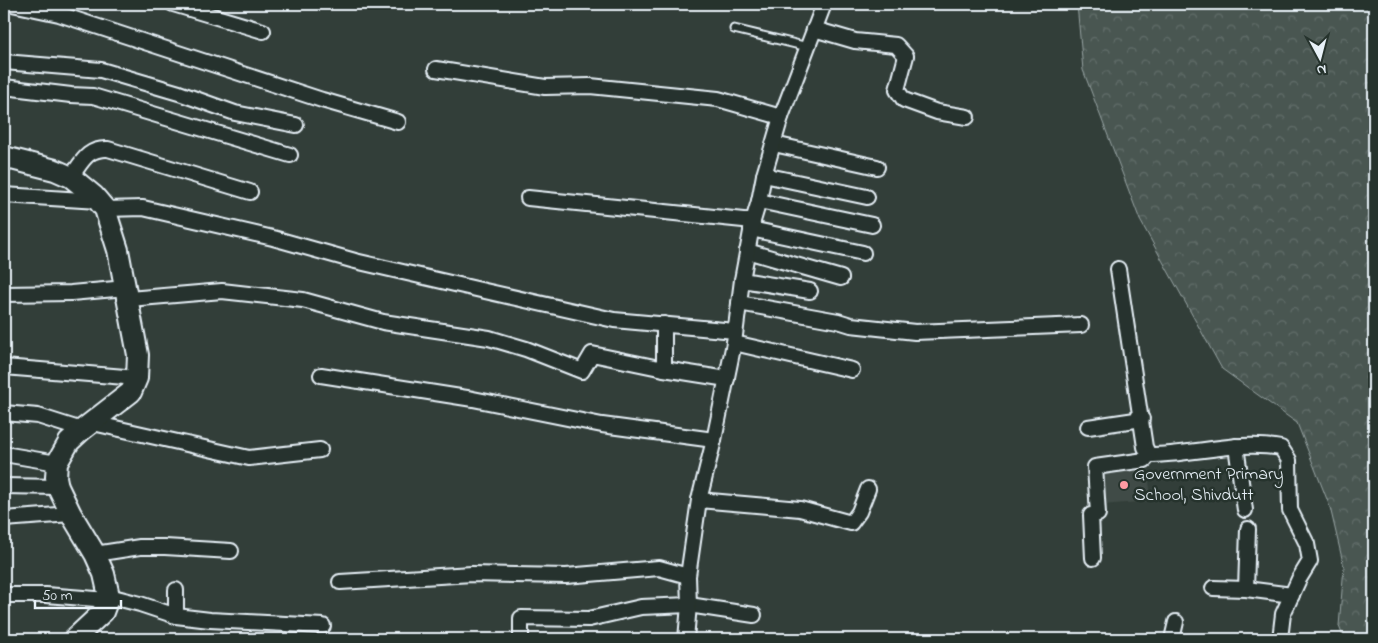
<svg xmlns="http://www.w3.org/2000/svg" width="1378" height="643" font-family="'Indie Flower',sans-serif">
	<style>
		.built { fill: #3f4b46 }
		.forest { fill: url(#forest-crowns); stroke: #98a4a4 }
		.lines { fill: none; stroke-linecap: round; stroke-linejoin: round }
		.lane-casing { stroke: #e8f1f8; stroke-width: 11 }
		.street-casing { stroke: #e8f1f8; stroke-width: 18 }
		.secondary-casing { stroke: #e8f1f8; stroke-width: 24 }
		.lane { stroke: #26332d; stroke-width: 7 }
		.street { stroke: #26332d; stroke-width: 14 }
		.secondary { stroke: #26332d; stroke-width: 20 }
		.poi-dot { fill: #ff9aa2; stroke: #26332d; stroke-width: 2 }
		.labels { text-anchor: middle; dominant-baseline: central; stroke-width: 5; stroke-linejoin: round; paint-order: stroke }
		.poi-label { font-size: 18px; fill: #e8f1f8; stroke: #26332d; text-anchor: start }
	</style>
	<defs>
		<pattern id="forest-crowns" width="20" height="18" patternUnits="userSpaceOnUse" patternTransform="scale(1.25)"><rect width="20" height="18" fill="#495651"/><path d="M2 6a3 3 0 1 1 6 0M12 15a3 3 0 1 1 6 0" fill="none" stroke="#636f6b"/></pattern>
	</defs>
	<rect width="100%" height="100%" fill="#323e39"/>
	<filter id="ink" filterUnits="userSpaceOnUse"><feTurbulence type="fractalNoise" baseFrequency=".02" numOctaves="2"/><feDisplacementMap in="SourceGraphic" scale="10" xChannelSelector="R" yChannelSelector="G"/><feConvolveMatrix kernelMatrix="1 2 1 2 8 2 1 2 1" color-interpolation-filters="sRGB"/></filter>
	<g filter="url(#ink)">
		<polygon class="built" points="1146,463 1152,501 1101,505 1098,469"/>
		<polygon class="forest" points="1077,4 1374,4 1374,639 1344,639 1339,626 1344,567 1330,507 1297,423 1222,369 1140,220 1083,70"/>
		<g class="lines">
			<defs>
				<polyline id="lane" points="734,29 808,47"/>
				<g id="street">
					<polyline points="12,4 59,14 322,100 398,122"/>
					<polyline points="173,4 263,31"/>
					<polyline points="814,29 855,41 896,45 906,56 897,90 904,100 937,112 967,117"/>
					<polyline points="4,62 101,70 179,93 235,113 296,125"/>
					<polyline points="436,69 545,87 590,86 718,99 781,117"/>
					<polyline points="4,87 71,95 93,96 290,155"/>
					<polyline points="774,144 877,167"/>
					<polyline points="764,175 867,197"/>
					<path d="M71,177C82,162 87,148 108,149L250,192"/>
					<polyline points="4,195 98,201"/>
					<polyline points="528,198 753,221"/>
					<polyline points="759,201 872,225"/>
					<polyline points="105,209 143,208 273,238 355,261 485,291 614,320 735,331"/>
					<polyline points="751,229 863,253"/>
					<polyline points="747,251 841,278"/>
					<path d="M1118,269L1145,447L1149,455C1193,455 1237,440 1281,448L1289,460L1290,510L1307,544L1310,561L1299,579L1283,614L1280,639"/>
					<polyline points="742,280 810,291"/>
					<polyline points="4,294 71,293 126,288"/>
					<polyline points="129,299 222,291 303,300 383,322 489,338 526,349 582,371 592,354 664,369 727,379"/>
					<polyline points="739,303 838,321 851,325 915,332 1081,325"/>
					<polyline points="734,343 852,370"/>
					<polyline points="4,367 137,378"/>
					<polyline points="664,369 664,324"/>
					<polyline points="321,375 473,399 602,425 714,440"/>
					<polyline points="4,413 38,416 82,430"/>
					<polyline points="93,423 249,458 320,450"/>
					<polyline points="1088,427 1142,419"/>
					<polyline points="1236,446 1245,510"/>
					<polyline points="4,454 57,463"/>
					<polyline points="4,486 58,487"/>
					<polyline points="699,500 800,509 851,523 859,512 868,489"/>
					<polyline points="4,519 71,514"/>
					<polyline points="95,554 140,547 165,547 231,551"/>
					<polyline points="1093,558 1091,515 1098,514 1095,467 1145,460 1149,455"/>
					<polyline points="340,582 472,574 566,576 659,568 688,576"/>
					<polyline points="1213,588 1246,589 1292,595"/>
					<polyline points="1246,589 1248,529"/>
					<polyline points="4,595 46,595 108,600"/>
					<polyline points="109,596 140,604 176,616 210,620 323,626"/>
					<polyline points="176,616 176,590"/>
					<polyline points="521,639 521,618 589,619 641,607 689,605 754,615"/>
					<polyline points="686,639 689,605 688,576 699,500 714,440 734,343 742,280 753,221 759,201 764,175 781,117 824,4"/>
					<polyline points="1172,639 1176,622"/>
				</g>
				<polyline id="secondary" points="4,157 55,170 71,177 94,196 105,209 118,250 138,355 137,378 131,392 82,430 69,442 57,463 56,477 58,487 71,514 95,554 104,574 109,596 103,612 74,639"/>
			</defs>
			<use href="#lane" class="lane-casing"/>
			<use href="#street" class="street-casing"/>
			<use href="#secondary" class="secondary-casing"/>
			<use href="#lane" class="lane"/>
			<use href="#street" class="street"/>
			<use href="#secondary" class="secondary"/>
		</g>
	</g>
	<circle class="poi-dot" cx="1124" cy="485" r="5"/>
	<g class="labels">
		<g class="poi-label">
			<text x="1134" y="475">Government Primary<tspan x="1134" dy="21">School, Shivdutt</tspan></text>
		</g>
	</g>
	<rect width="1378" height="643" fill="none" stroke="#26332d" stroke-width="20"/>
	<rect x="10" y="10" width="1358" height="623" fill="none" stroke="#e8f1f8" stroke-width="2" filter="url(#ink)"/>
	<g transform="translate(1320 58) rotate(173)" stroke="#26332d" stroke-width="4" paint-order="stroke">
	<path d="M0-4L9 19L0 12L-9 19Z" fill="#e8f1f8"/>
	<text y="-8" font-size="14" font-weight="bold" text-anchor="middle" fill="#e8f1f8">N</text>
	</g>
	<path d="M35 600v8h86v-8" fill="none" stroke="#e8f1f8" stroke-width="2.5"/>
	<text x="42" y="600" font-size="15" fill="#e8f1f8" stroke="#26332d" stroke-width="4" paint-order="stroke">50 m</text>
</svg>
